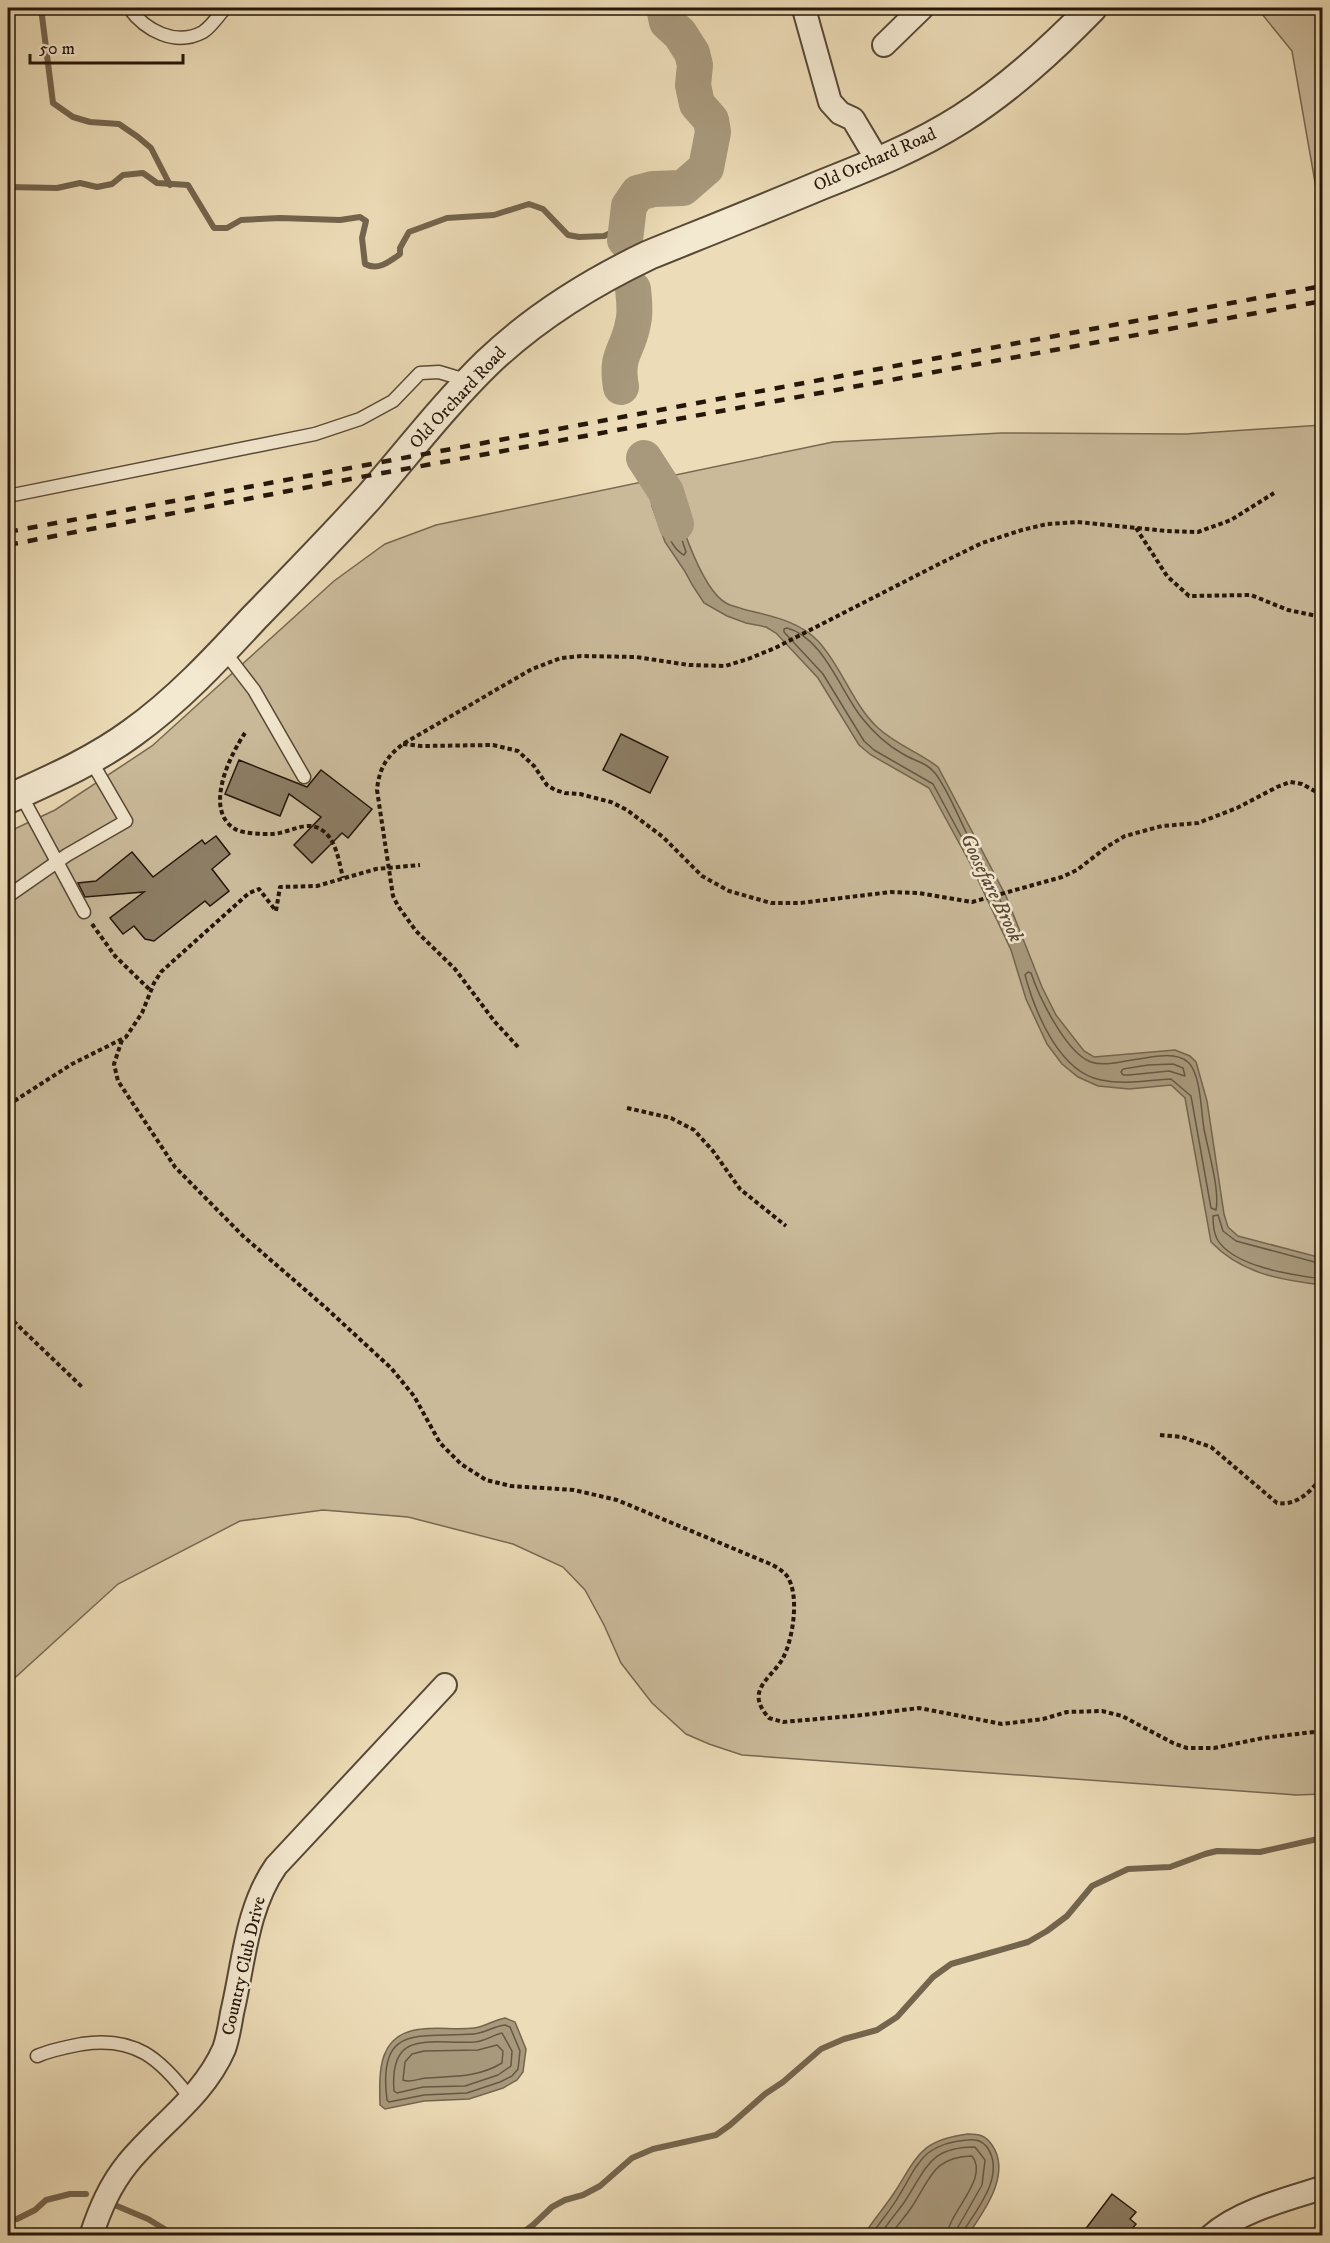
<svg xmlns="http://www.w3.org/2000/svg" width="1330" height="2243" font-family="'IM FELL DW Pica',serif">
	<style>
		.green { fill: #caba9a; stroke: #786852; stroke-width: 1.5 }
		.water { fill: #a8997c; stroke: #74654e; stroke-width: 1.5 }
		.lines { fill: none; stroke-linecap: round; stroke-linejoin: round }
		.shore { stroke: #665843; stroke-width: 1.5 }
		.stream { stroke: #74654e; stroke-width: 6 }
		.river { stroke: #a8997c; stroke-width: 36 }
		.building { fill: #8c7d64; stroke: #25160a; stroke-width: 1.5 }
		.service-casing { stroke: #574835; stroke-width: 15 }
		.minor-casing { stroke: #574835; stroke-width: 26 }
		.tertiary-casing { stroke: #574835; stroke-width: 32 }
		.path { stroke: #25160a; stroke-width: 4; stroke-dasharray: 4.5 3; stroke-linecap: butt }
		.service { stroke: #f3e8d0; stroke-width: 12 }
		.minor { stroke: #f3e8d0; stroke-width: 22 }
		.tertiary { stroke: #f3e8d0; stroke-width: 28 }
		.rail { stroke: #25160a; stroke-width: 4.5; stroke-dasharray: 10 10; stroke-linecap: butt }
		.labels { text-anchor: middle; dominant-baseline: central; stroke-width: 5; stroke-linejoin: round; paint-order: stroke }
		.street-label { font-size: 18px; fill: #25160a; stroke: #f3e8d0 }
		.water-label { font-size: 20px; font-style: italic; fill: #594a38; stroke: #f3e8d0 }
	</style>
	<rect width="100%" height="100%" fill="#ecdcb7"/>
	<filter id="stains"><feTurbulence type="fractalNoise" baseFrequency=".00333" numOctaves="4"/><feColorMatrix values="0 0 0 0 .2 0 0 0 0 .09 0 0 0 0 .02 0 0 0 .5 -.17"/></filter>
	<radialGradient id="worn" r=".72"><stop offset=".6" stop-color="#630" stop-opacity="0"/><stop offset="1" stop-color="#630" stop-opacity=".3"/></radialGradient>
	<g class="green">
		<polygon points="1257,8 1322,8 1322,222 1292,51"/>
		<polygon points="1322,425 1322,1794 1296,1795 742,1755 709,1744 686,1734 652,1703 621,1663 604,1625 585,1590 563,1567 513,1544 408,1517 323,1510 240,1521 118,1584 8,1684 8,832 55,810 152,746 334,581 385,544 436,525 833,442 1001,433 1186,434"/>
	</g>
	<g class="water">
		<path d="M667,476C675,506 699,588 726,603C731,606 738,607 743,609C769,616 798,620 818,641C842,667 852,703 877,727C896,745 919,752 938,767L1006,896L1042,987L1056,1015L1084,1051L1094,1057L1175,1050L1190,1056L1196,1062L1207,1101L1224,1214L1228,1227L1238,1236L1322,1258V1285C1281,1280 1242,1274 1211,1242L1185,1098L1171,1085L1129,1089L1098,1086L1078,1077L1062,1064L1047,1044L1026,999L1011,950L970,863L929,788L871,755L859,745L818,678L776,633L766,627L746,623L727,616L704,603L693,586L684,570L665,542L652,506L649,480Z"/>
		<path d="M505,2018L515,2022L526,2049L523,2072L517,2080L503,2088L469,2099L424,2101L385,2109L380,2105C379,2070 378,2033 422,2029C439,2027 456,2030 474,2028C484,2027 494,2020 505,2018Z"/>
		<path d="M968,2134C979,2134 985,2135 992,2145C1012,2174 984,2211 968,2235H864C873,2220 885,2207 894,2193C918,2156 920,2140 968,2134Z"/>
	</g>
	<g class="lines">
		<g class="shore">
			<path d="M658,484L664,486L686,552L684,555C666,546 658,506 656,487Z"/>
			<path d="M787,628C823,637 841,692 862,718C873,732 887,745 903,754C914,761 926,762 935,773C948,790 957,814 967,834L966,837L961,836L933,784L874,750L864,741L823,674L784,632V629Z"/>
			<polygon points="988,883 992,884 1011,922 1009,925 1005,924 987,886"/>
			<path d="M1028,972L1031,973C1039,997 1066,1053 1091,1062C1115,1071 1169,1043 1189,1063C1201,1076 1201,1112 1204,1129C1208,1150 1220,1190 1216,1210L1211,1208L1191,1096L1171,1079C1148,1080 1125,1085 1101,1080C1059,1072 1035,1012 1025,975Z"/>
			<polygon points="1173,1064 1183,1068 1185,1076 1169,1071 1129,1075 1123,1075 1121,1072 1123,1069 1148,1065"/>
			<path d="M1322,1264L1236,1241L1223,1231L1218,1215L1213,1216C1213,1223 1214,1233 1217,1239C1233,1267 1293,1275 1322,1279"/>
			<path d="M505,2025L510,2027L520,2051L518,2069L512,2076L500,2082L467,2093L424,2095L389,2102L387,2100C377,2023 419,2038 474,2034C485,2033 494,2026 505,2025Z"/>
			<path d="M502,2033L512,2051L511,2066L498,2075L465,2086L423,2087L397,2093L394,2091C389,2027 432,2045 475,2042C485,2041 493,2035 502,2033Z"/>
			<path d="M497,2045L503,2051L502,2063C477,2078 453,2076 426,2078C417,2079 410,2083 403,2080L405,2062L412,2054L424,2051L478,2050Z"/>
			<path d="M871,2236C880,2221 892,2209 900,2194C909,2180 915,2164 928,2153C940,2144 952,2141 967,2140C975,2139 981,2140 987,2147C1006,2174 978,2208 964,2230L963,2236"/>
			<path d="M880,2236C887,2223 897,2213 905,2201C927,2168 929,2147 975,2147L985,2160L982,2185L958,2227L956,2236"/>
			<path d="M890,2236C897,2225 907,2215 913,2205C931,2177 934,2157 972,2156C990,2178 948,2213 947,2236"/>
		</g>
		<g class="stream">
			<polyline points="41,8 53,103 73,117 90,122 119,124 138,137 151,148 170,185"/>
			<path d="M8,187L57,188L80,183L97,187L112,184L123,175L143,173L157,183L188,185L214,228H227L241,220L280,218L340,220L360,217L366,221L362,238L365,264C378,271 389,262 400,254V248L409,232L447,218L494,215L529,204L543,209L568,235L579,237L604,236L626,226"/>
			<polyline points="117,2206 148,2219 176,2236"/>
			<polyline points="8,2220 17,2219 35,2210 46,2200 70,2194 86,2194"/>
			<polyline points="518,2236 533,2225 552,2207 565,2200 583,2195 600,2186 632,2158 653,2149 716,2135 730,2125 765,2094 783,2082 821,2049 844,2039 877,2030 897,2017 933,1977 951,1964 1028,1942 1047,1931 1067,1916 1092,1886 1128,1869 1170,1867 1205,1854 1217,1851 1260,1852 1322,1838"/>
		</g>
		<g class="river">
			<polyline points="625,240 629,206 638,193 653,189 683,188 706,168 713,132 711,120 697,104 693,85 695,65 692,53 680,34 667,22 664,8"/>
			<path d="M621,387C615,353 628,352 633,323C636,312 634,300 633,289"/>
			<polyline points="644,458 666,492 676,524"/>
		</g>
	</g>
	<g class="building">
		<polygon points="621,734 668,757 650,793 603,770"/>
		<polygon points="239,760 307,787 321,770 372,809 348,838 342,833 312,863 294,845 321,817 289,794 280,816 225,794"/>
		<polygon points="216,836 230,854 212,869 229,891 210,906 205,901 154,941 145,939 134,926 123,934 110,918 144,892 85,897 78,883 96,881 132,852 153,877 202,840 205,844"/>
		<polygon points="1112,2194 1136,2212 1130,2219 1136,2224 1127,2235 1081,2235"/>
	</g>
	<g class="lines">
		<defs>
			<g id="service">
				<path d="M129,8C145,30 175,47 203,32C212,26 219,15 225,8"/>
				<polyline points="1321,8 1322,12"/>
				<polyline points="8,496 315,434 360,419 393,401 420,373 439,372 469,381"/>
				<polyline points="224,651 254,690 304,777"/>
				<polyline points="20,793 84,912"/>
				<polyline points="8,896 67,855 126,821 90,759"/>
				<path d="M37,2056C51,2050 66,2047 82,2044C135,2036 160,2058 191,2099"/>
			</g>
			<g id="minor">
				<polyline points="804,9 830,102 840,113 853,119 878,161"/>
				<polyline points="884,45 922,8"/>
				<path d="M91,2236C100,2209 110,2185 128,2163C160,2124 203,2097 224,2049C228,2038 230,2025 232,2013C244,1963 246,1909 276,1866L445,1685"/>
				<path d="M1211,2236C1239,2211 1287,2199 1322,2188"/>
			</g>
			<path id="tertiary" d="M8,799C50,780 94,761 132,733C177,701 216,659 254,618C293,578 332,538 370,496C408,452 445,404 487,363C534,318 590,283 649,255C706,232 764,209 821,185C869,166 917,147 961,119C1010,88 1052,49 1092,8"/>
		</defs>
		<use href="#service" class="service-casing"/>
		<use href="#minor" class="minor-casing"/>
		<use href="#tertiary" class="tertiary-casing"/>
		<g class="path">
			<polyline points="1136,528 1167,576 1189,596 1251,595 1288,610 1322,617"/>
			<path d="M245,733C230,755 203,810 235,829C244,834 261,834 271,834C288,834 305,820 320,829C336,837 339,862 343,878"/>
			<polyline points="403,744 421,746 493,745 518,751 534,766 547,785 555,790 565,793 580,794 611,802 627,810 663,837 702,876 729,891 771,903 800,903 891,892 918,893 972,902 1062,877 1077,870 1108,846 1125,836 1162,826 1198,823 1237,808 1277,787 1290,782 1302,784 1322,795"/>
			<polyline points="92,924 115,956 151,991"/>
			<path d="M122,1040L114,1064L118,1081L175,1167L243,1236L325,1307L391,1368L414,1396L440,1443L461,1464L486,1480L511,1486L574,1490L617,1500L768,1563C775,1566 782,1570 787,1576C800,1595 793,1639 783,1658C777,1670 762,1680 759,1693C757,1703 763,1711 769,1718L783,1722L863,1715L919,1708L1002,1724L1043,1719L1067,1712L1102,1711L1122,1716L1173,1743L1187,1748H1214L1263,1738L1322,1731"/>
			<path d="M518,1047L495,1022L455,969L416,931L398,906L393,896L377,790C379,769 386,757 403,744L532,669L561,658L581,656L636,657L689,665L725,666L748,659L775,648L937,565L982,543L1022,530L1047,524L1077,522L1166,531L1198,532L1231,520L1274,493"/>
			<polyline points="8,1105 72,1064 126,1037 142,1013 154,983 161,972 249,893 259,889 276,911 280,887 317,886 376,869 420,865"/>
			<polyline points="627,1108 671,1118 694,1130 713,1151 740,1189 786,1226"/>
			<polyline points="8,1316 82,1387"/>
			<path d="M1160,1435L1182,1437L1211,1447L1277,1503C1297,1506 1310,1492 1322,1477"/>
		</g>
		<use href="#service" class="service"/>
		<use href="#minor" class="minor"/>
		<use href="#tertiary" class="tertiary"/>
		<g class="rail">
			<polyline points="8,532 1322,286"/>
			<polyline points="8,545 361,477 1322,301"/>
		</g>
	</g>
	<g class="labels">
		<g class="street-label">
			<text transform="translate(875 160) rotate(-24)">Old Orchard Road</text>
			<text transform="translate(458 398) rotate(-47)">Old Orchard Road</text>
			<text transform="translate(244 1966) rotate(-77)">Country Club Drive</text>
		</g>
		<g class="water-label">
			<text transform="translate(991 888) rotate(64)">Goosefare Brook</text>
		</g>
	</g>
	<rect width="1330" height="2243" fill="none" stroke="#ecdcb7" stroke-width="30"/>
	<rect x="9" y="9" width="1312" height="2225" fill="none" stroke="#25160a" stroke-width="3"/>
	<rect x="15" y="15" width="1300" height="2213" fill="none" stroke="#25160a" stroke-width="1.5"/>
	<path d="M30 54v9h153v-9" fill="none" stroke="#25160a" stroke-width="3"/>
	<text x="39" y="54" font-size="18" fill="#25160a" stroke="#f3e8d0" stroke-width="4.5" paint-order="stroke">50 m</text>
	<rect width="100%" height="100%" filter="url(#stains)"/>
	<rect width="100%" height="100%" fill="url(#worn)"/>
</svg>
